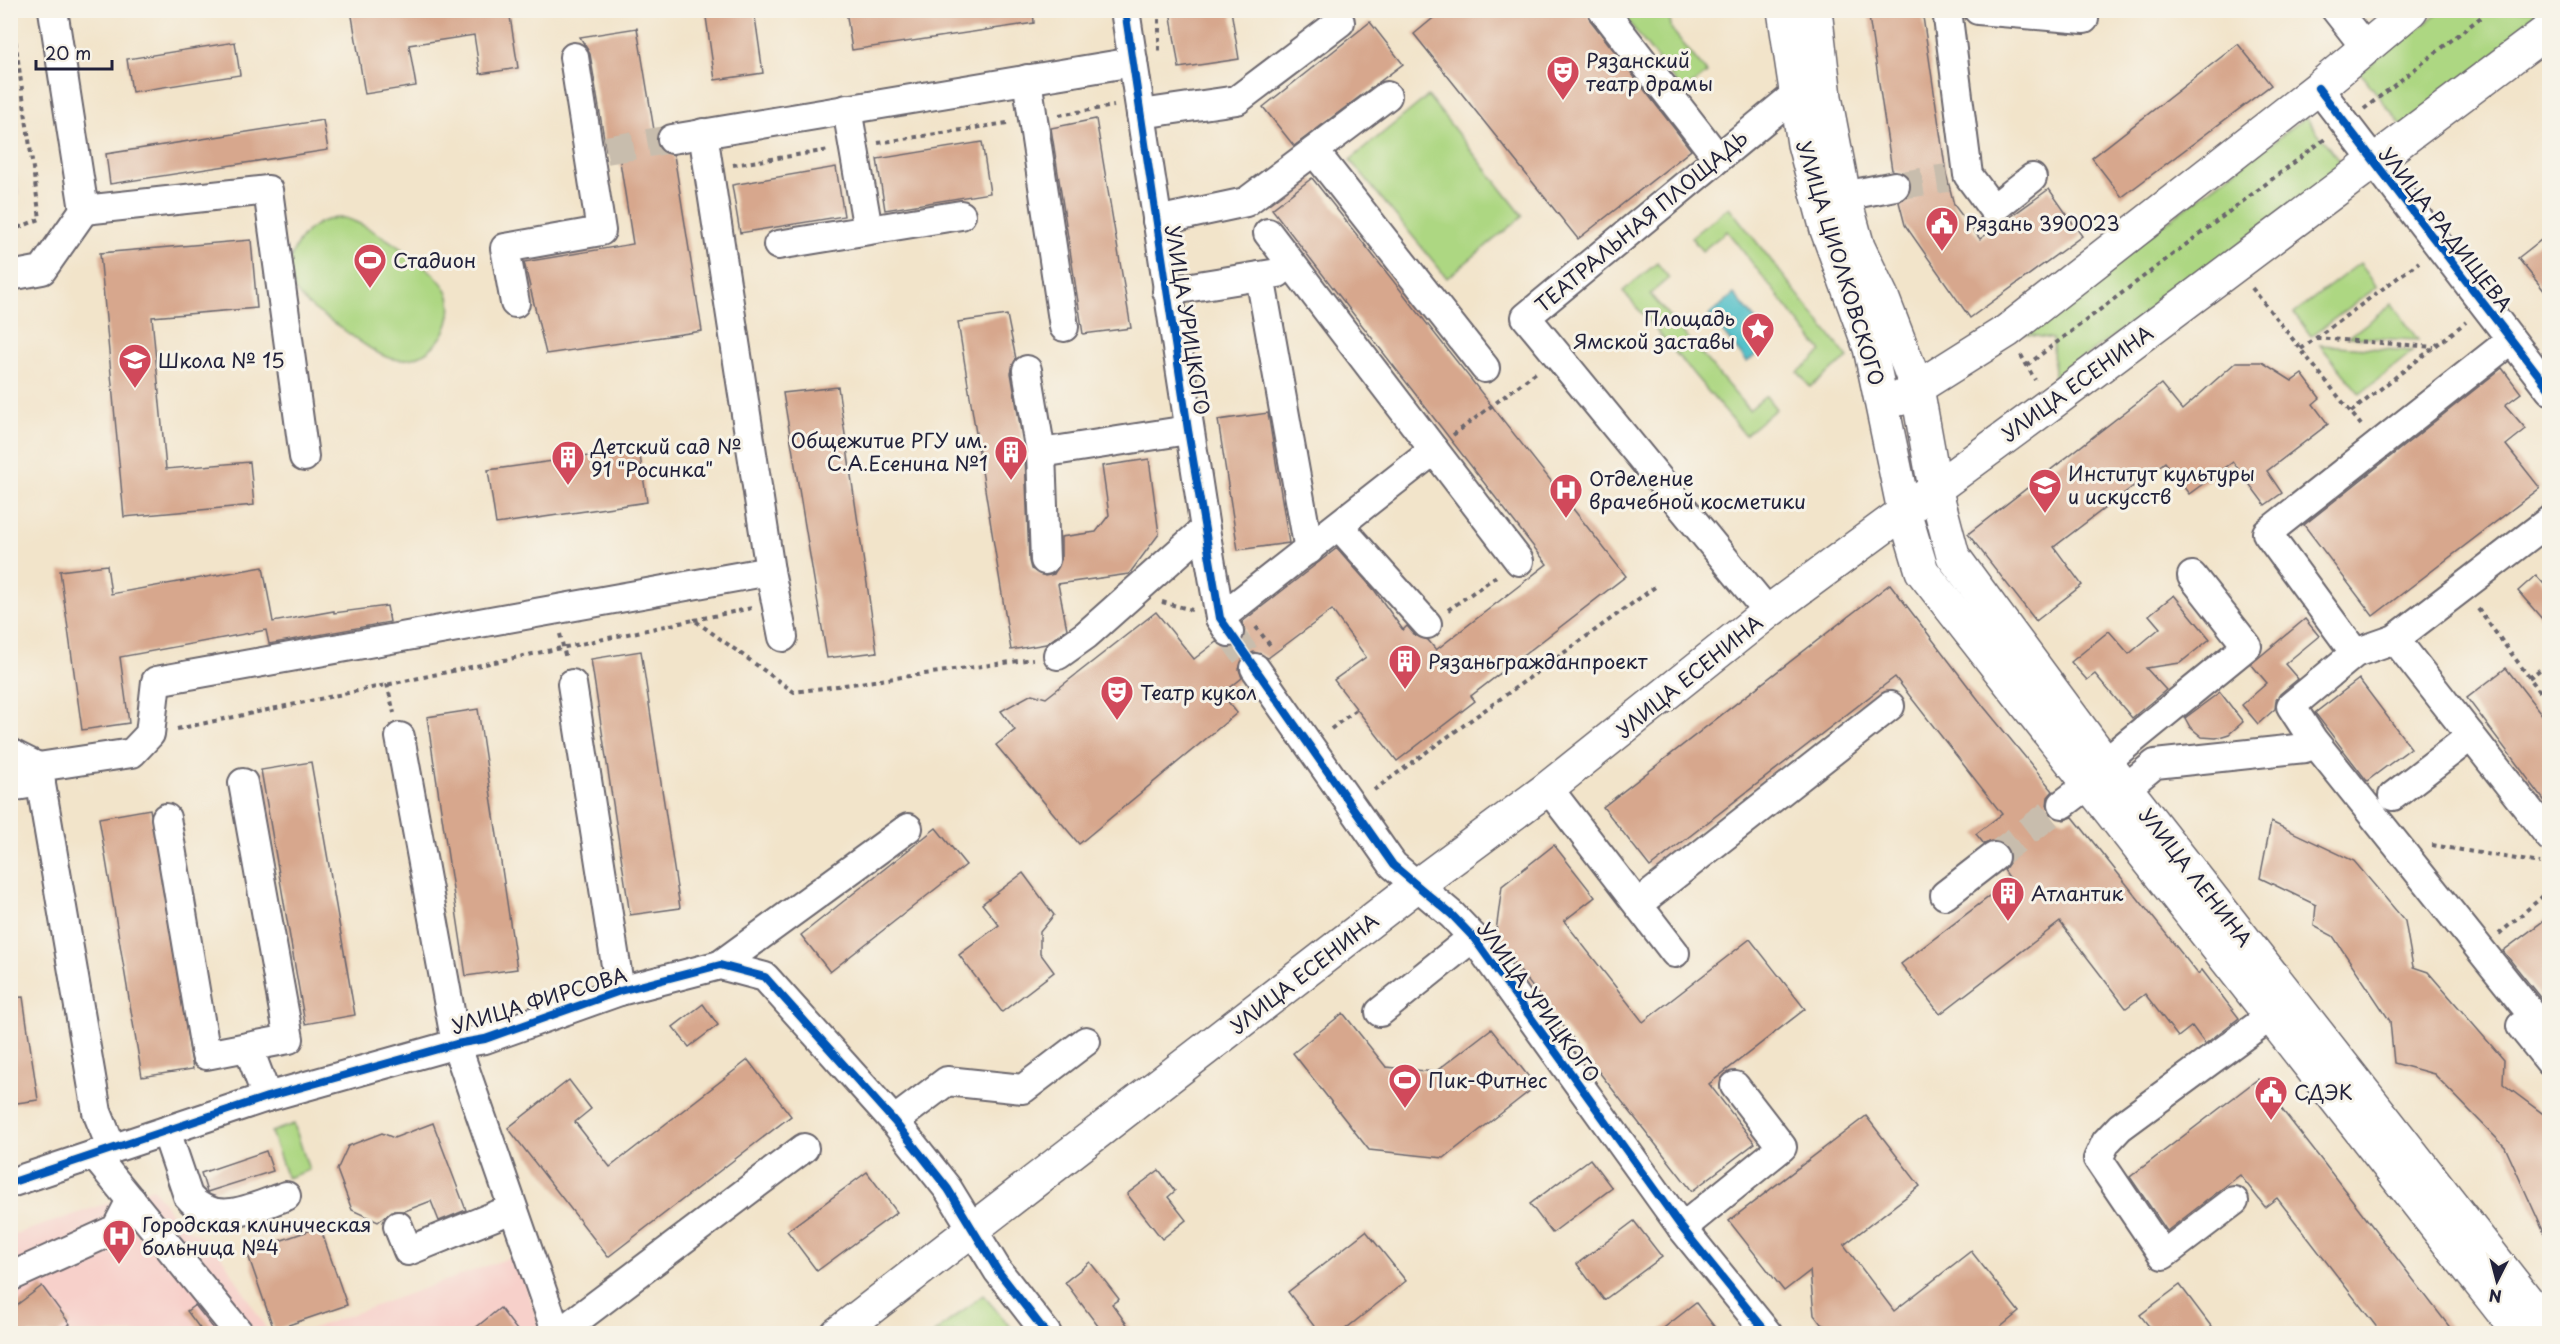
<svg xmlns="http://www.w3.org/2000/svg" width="2560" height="1344" font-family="'Playpen Sans',sans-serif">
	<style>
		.built { fill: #f7d0ca }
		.industrial { fill: #d2bec2 }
		.green { fill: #add782; stroke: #687c5e; stroke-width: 1.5 }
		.water { fill: #51bfc8; stroke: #3a7082; stroke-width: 1.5 }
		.building { fill: #d7a78d }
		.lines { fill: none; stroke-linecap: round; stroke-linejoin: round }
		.minor-tunnel { stroke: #c8bdad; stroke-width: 28; stroke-dasharray: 28 14; stroke-linecap: butt }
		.minor-casing { stroke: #6b666d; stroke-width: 32 }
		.major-casing { stroke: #6b666d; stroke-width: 36 }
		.path { stroke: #6b666d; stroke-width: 4; stroke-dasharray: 4.5 4.5; stroke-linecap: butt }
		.minor { stroke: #fff; stroke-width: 28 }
		.major { stroke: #fff; stroke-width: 33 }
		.cycleway-casing { stroke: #f7f3e8; stroke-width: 11 }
		.cycleway { stroke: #0057b8; stroke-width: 8 }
		.labels { text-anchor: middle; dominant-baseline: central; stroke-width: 6; stroke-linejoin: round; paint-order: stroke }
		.poi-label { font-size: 20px; fill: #22223b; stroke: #f7f3e8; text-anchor: start }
		.street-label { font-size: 20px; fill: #22223b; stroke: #f7f3e8 }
	</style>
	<rect width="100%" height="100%" fill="#f7f3e8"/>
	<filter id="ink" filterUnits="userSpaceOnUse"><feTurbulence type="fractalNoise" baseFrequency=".0167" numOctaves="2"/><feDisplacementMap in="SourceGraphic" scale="12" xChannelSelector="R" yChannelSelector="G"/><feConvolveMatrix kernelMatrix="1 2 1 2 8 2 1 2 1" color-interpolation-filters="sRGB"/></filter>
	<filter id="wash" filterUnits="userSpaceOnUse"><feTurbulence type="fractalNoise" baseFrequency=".008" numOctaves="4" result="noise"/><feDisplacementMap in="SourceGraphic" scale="24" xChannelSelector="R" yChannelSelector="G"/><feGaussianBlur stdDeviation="1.35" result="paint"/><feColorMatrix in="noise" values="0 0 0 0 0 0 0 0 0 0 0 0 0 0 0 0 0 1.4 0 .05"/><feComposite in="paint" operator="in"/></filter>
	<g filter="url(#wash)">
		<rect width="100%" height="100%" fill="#f2e4ca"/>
		<g class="built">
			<polygon points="153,1188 179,1224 214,1244 269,1333 11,1333 10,1236"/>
			<polygon points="517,1255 542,1334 297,1334"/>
		</g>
		<polygon class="industrial" points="10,132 19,194 11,196 10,196"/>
		<g class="green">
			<polygon points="1620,11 1668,11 1672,30 1707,73 1683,92"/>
			<polygon points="2442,11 2549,11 2549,19 2404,129 2360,72"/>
			<polygon points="1428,96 1523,216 1447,278 1350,160"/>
			<polygon points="2306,117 2345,169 2054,379 2053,339 2019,333"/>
			<polygon points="1729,207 1848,358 1810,387 1798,372 1822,352 1727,231 1702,251 1691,237"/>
			<path d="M345,218C370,225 442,271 449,296C459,333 420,372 384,356C368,349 353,336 338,326C306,304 272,285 299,241C310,225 326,217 345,218Z"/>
			<polygon points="1657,263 1669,278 1650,294 1749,410 1766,396 1776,409 1745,435 1623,291"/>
			<polygon points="2360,263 2377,287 2311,336 2294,313"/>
			<polygon points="2392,304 2418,340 2349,337"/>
			<polygon points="2320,345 2413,351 2360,394"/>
			<polygon points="294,1124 309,1170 287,1178 271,1132"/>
			<polygon points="983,1295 1016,1333 934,1333"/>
		</g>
		<polygon class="water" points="1734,294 1773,341 1747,362 1709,315"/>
		<g id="blocks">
			<g class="building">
				<polygon points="351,10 509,10 518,68 480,74 474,35 409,45 416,86 365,94"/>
				<polygon points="705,10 754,10 763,73 715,80"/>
				<polygon points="846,10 1033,10 1034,23 852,50"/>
				<polygon points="1170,10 1231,10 1239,59 1179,68"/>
				<polygon points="1443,10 1587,10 1590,20 1691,150 1578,239 1414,34"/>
				<polygon points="1868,10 1922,10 1946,173 1954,205 1980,239 2049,189 2082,236 1970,318 1905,225 1899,202 1910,192 1911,183 1907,175 1892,170"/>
				<polygon points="1370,22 1403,64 1294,146 1263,107"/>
				<polygon points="637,28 656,142 660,150 674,155 702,331 546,354 524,262 633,244 618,149 606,150 590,54 580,37"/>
				<polygon points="235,42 240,75 132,92 127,59"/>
				<polygon points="2238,44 2271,85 2122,197 2092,158"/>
				<polygon points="1096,119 1131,328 1083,334 1051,128"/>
				<polygon points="323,120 328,150 110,184 106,154"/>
				<polygon points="982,142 990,193 885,210 877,159"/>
				<polygon points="836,167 844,216 740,233 732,185"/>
				<polygon points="1312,178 1626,576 1471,696 1475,701 1397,761 1334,680 1366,657 1332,610 1268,658 1254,652 1245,655 1239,669 1242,678 1222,694 1237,713 1079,844 996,745 1015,730 1001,711 1032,694 1046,698 1156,612 1194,659 1216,642 1229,648 1237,646 1243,640 1245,632 1242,622 1337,548 1375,591 1403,630 1407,626 1415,635 1428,640 1436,650 1547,564 1272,209"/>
				<polygon points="2550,233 2550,298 2518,258"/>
				<polygon points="251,240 257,308 152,317 166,469 250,462 254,505 124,517 100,253"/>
				<polygon points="1007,315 1016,359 1011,373 1025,455 1029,561 1031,569 1045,576 1054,574 1061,560 1061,537 1096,532 1109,515 1102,466 1149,459 1159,534 1129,574 1058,584 1067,629 1046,644 1011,650 958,322"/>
				<polygon points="2236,362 2262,362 2292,381 2302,374 2320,398 2313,404 2328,424 2267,471 2282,493 2265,505 2233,462 2189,494 2165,462 2054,547 2082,585 2036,621 1968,534 2161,384 2182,410"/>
				<polygon points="2502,368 2521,393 2505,405 2526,429 2506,445 2540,488 2373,616 2304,525"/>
				<polygon points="838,387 877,652 827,658 783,393"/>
				<polygon points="1268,413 1289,543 1238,550 1218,420"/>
				<polygon points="639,449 647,502 496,524 488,470"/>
				<polygon points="107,565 111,594 263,567 273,622 334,611 334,613 387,606 390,622 269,644 266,630 120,657 129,723 82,730 60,571"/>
				<polygon points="2536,575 2550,591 2550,628 2518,591"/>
				<polygon points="1890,584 1984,707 2053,791 2048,797 2047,805 2050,814 2064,820 2073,817 2198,974 2202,970 2239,1018 2205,1044 2192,1026 2178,1037 2145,994 2126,1008 2060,922 1940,1014 1901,964 2011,880 2004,870 2009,863 2010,854 2001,842 1992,841 1984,844 1976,834 2002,814 1895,677 1650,867 1603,807"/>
				<polygon points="2174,595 2210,639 2180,663 2146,668 2166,690 2132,718 2095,674 2087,680 2071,662 2109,631 2129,654 2160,628 2149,615"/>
				<polygon points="2305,619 2319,636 2285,664 2298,679 2280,694 2276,700 2275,709 2258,724 2242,705 2267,683 2251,664"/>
				<polygon points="641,651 680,908 630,915 591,659"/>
				<polygon points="2506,668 2550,725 2550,808 2467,698"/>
				<polygon points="2359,679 2411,748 2367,781 2315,713"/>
				<polygon points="2220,692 2243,722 2229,734 2216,738 2202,737 2190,727 2185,718"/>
				<polygon points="478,709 517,969 466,976 427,717"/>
				<polygon points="311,762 355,1015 305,1024 261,770"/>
				<polygon points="150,809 193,1069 142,1077 99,818"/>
				<polygon points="2271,822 2354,861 2405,921 2413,967 2428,972 2504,1060 2503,1084 2550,1119 2550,1246 2505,1147 2434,1074 2394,1063 2390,1021 2333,936 2314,926 2316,905 2260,878"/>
				<polygon points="936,828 966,865 830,972 801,935"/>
				<polygon points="1554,845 1595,897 1564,921 1643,1022 1750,939 1805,1009 1709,1084 1755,1143 1692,1191 1495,939 1502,886"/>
				<polygon points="1023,873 1054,915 1040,932 1040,953 1054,972 1002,1012 959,955 999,925 982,904"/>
				<polygon points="2550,916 2550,1010 2503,951"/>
				<polygon points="23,997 38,1100 10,1104 10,998"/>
				<polygon points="703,1004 718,1025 689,1047 673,1027"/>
				<polygon points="1343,1013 1386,1067 1435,1072 1491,1029 1536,1086 1444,1158 1369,1150 1293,1053"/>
				<polygon points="748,1060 791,1116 608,1257 508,1128 569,1080 591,1109 575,1122 610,1167"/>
				<polygon points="2258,1079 2323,1162 2455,1334 2382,1334 2277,1198 2265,1207 2240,1175 2167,1231 2130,1177"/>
				<polygon points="1866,1116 1920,1186 1844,1245 1894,1311 1971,1251 2019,1312 1992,1334 1843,1334 1821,1324 1814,1315 1810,1271 1784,1291 1729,1221"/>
				<polygon points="433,1123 466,1210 439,1221 431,1201 405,1211 392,1211 378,1222 352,1210 337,1170 348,1146 382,1133 394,1138"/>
				<polygon points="266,1151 273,1171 207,1192 201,1173"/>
				<polygon points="1590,1159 1612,1188 1552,1233 1530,1204"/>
				<polygon points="1159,1170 1175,1191 1168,1197 1186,1220 1162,1239 1127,1194"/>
				<polygon points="867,1172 897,1212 817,1271 787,1231"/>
				<polygon points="1634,1221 1662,1257 1604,1300 1577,1264"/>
				<polygon points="320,1227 347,1305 274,1330 247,1252"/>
				<polygon points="1366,1231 1406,1281 1339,1334 1320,1334 1288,1292"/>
				<polygon points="1090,1262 1119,1299 1112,1304 1134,1334 1104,1334 1065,1282"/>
				<polygon points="2180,1285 2217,1334 2155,1334 2140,1315"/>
				<polygon points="42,1286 70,1324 57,1334 10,1334 10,1310"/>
				<polygon points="1696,1303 1720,1334 1656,1334"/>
				<polygon points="195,1305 218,1334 204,1334 187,1311"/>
				<polygon points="500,1308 520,1334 468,1334"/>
			</g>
		</g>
	</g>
	<g filter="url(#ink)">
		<use href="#blocks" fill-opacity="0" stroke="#6b666d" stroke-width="1.5"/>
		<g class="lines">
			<g class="minor-tunnel">
				<polyline points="606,150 672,139"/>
				<polyline points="1895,186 1947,178"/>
				<polyline points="1229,632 1255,668"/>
				<polyline points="1994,857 2063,804"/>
			</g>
			<defs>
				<g id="minor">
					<polyline points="1125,10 1205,529 1220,618 1229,632"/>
					<polyline points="1603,10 1717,157"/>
					<polyline points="1947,10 1968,175 1993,209 2032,178"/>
					<polyline points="1978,10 2084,19"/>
					<polyline points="2336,10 2365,47"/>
					<polyline points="1027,79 1064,327"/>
					<polyline points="2318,88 2550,390"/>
					<polyline points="847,109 868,230"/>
					<polyline points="1141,114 1237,100 1340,22"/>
					<polyline points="703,133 770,571 783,637"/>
					<polyline points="672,139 1133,62"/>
					<polyline points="1314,151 1485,368"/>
					<polyline points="1844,196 1895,186"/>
					<polyline points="84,210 268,190 304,457"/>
					<polyline points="1157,221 1246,202 1387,96"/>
					<polyline points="1268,233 1519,561"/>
					<polyline points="778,245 961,215"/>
					<polyline points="10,276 42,270 84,210 53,10"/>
					<polyline points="1260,276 1309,550"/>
					<polyline points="1167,291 1278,273"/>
					<polyline points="515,303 505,248 601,231 574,57"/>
					<polyline points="1027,370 1041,453 1188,430"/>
					<polyline points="1041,453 1045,560"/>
					<polyline points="2550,520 2395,639 2355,653 2291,706 2313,740 2550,1037"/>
					<polyline points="1339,526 1427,624"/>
					<polyline points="1768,612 1526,317 1796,94"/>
					<polyline points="1220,618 1434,450"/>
					<polyline points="2395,639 2550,837"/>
					<polyline points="2355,653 2267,533 2511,340"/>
					<polyline points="1058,655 1086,635 1205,529"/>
					<polyline points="1255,668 1393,865 1452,915 1473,937 1682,1228 1768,1334"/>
					<polyline points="572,684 620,991"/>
					<polyline points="400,737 456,1044 557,1334"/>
					<polyline points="10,753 38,767"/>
					<polyline points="2105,762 2247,646 2192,576"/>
					<polyline points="10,787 41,782"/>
					<polyline points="1548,788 1675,953"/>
					<polyline points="2126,788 2155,764 2305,748"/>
					<polyline points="2393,796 2471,736"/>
					<polyline points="2063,804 2088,785"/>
					<polyline points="166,818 206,1055 289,1039 243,783"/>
					<polyline points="1945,895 1994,857"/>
					<polyline points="1638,904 1890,706"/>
					<polyline points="720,965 908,828"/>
					<polyline points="1380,1012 1473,937"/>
					<polyline points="2521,1026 2550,1062"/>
					<polyline points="248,1047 267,1097"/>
					<polyline points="894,1121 947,1081 1023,1089 1086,1041"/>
					<path d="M166,1131L188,1196C215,1229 254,1207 286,1196"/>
					<polyline points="112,1149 97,1112 38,767 132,753 150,734 156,681 770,571"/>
					<polyline points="94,1155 240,1334"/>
					<polyline points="10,1183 267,1097 456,1044 485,1039 620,991 720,965 765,977 894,1121 948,1189 998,1271 1047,1334"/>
					<polyline points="2234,1201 2163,1255 2098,1159 2106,1142 2120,1127 2272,1015"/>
					<polyline points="398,1226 408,1251 512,1209"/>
					<polyline points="1682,1228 1782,1147 1735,1086"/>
					<polyline points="10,1277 116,1229 131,1200"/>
					<polyline points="558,1334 804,1148"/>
				</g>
				<g id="major">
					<polyline points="1784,10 1804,144 1827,230 1870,348 1904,511 1922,571 2520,1334"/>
					<polyline points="1815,10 1825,97 1844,196 1858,247 1882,297 1917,388 1935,488 1953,556 2105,762 2550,1330"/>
					<polyline points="1899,399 2007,331 2318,88 2411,10"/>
					<polyline points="837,1334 1416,886 1548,788 1768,612 2049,405 2550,29"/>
				</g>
			</defs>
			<use href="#minor" class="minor-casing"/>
			<use href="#major" class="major-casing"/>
			<g class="path">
				<polyline points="1159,10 1159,55"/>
				<polyline points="2364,109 2490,10"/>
				<polyline points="1059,115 1114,106"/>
				<polyline points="878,143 1007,123"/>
				<polyline points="733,165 829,150"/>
				<polyline points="10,231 40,219 11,10"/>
				<polyline points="2252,288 2361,425"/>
				<polyline points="2316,338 2434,347"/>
				<polyline points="2301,349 2419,262"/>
				<polyline points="2021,355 2035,380"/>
				<polyline points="2027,365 2325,139"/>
				<polyline points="2351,412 2466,322"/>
				<polyline points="1453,435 1538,371"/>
				<polyline points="1162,602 1192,610"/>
				<polyline points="2478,609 2550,705"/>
				<polyline points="1448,610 1498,575"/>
				<polyline points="694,620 752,608"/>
				<polyline points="1256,627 1270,645"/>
				<polyline points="560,634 566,659"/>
				<polyline points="2529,678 2550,662"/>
				<polyline points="387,684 394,713"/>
				<polyline points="177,729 694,620 794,692 1033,659"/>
				<polyline points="1331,729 1357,709"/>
				<polyline points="1374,790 1655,587"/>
				<polyline points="2432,845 2540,863"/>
				<polyline points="2499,934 2550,890"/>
			</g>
			<use href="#minor" class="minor"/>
			<use href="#major" class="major"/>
			<defs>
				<g id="cycleway">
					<polyline points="1125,10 1188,430 1220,618 1393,865 1452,915 1473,937 1682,1228 1768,1334"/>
					<polyline points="2318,88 2550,390"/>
					<polyline points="10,1183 267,1097 456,1044 485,1039 620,991 720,965 765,977 894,1121 948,1189 998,1271 1047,1334"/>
				</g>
			</defs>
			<use href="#cycleway" class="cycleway-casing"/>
			<use href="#cycleway" class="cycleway"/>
		</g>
	</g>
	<defs>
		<symbol id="theatre-pin" viewBox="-11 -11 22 30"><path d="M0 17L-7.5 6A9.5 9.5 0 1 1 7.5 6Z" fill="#d1495b" stroke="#f7f3e8"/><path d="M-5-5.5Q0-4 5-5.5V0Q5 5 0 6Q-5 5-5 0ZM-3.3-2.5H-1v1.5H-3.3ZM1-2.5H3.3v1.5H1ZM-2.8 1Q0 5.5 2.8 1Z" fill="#fff"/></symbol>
		<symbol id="civic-pin" viewBox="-11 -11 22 30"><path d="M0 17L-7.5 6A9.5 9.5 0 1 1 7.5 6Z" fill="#d1495b" stroke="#f7f3e8"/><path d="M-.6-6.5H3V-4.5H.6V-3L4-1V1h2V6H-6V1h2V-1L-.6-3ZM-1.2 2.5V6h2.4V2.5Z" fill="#fff"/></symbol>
		<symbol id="stadium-pin" viewBox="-11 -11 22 30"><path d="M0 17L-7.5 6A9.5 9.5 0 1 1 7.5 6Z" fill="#d1495b" stroke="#f7f3e8"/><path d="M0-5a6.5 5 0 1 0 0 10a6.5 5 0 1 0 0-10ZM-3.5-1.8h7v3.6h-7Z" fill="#fff"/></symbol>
		<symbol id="sight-pin" viewBox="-11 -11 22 30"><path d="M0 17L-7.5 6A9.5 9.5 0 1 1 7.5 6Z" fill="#d1495b" stroke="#f7f3e8"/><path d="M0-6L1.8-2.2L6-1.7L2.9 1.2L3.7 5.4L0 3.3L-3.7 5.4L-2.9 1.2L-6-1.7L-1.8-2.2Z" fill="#fff"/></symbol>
		<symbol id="school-pin" viewBox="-11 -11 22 30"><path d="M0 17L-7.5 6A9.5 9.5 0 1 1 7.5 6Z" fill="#d1495b" stroke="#f7f3e8"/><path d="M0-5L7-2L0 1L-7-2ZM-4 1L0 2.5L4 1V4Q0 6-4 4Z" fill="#fff"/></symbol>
		<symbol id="building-pin" viewBox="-11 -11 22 30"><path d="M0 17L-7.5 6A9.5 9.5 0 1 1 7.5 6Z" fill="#d1495b" stroke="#f7f3e8"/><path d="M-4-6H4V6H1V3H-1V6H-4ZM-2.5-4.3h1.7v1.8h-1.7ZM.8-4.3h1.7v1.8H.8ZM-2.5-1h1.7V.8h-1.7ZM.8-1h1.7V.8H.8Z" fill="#fff"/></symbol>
		<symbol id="university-pin" viewBox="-11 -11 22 30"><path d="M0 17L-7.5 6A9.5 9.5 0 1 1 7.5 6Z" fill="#d1495b" stroke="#f7f3e8"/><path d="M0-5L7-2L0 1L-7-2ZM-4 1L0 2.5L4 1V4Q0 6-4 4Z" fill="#fff"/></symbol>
		<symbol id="hospital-pin" viewBox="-11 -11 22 30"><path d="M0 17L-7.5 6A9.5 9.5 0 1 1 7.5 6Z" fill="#d1495b" stroke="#f7f3e8"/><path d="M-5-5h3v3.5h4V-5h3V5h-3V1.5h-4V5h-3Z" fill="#fff"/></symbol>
	</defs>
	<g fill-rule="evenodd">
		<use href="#theatre-pin" x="1544" y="53" width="38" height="52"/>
		<use href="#civic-pin" x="1923" y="204" width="38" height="52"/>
		<use href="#stadium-pin" x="351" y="241" width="38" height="52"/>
		<use href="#sight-pin" x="1739" y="310" width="38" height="52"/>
		<use href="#school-pin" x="116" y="341" width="38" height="52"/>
		<use href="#building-pin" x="992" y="433" width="38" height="52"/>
		<use href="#building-pin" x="549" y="438" width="38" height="52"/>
		<use href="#university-pin" x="2026" y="466" width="38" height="52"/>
		<use href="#hospital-pin" x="1547" y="471" width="38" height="52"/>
		<use href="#building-pin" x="1386" y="642" width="38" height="52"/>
		<use href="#theatre-pin" x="1098" y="673" width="38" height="52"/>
		<use href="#building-pin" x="1989" y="874" width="38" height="52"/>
		<use href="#stadium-pin" x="1386" y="1061" width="38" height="52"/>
		<use href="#civic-pin" x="2252" y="1073" width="38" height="52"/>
		<use href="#hospital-pin" x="100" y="1217" width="38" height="52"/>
	</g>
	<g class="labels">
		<g class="poi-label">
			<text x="1586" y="60">Рязанский<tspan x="1586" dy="23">театр драмы</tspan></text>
			<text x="1965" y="223">Рязань 390023</text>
			<text x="393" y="260">Стадион</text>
			<text x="1735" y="318" text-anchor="end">Площадь<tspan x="1735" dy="23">Ямской заставы</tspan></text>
			<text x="158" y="360">Школа № 15</text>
			<text x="988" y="440" text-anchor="end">Общежитие РГУ им.<tspan x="988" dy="23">С.А.Есенина №1</tspan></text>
			<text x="591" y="446">Детский сад №<tspan x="591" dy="23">91 "Росинка"</tspan></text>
			<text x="2068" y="473">Институт культуры<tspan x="2068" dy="23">и искусств</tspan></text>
			<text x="1589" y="478">Отделение<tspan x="1589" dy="23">врачебной косметики</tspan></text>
			<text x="1428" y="661">Рязаньгражданпроект</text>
			<text x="1140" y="692">Театр кукол</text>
			<text x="2031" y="893">Атлантик</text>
			<text x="1428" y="1080">Пик-Фитнес</text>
			<text x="2294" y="1092">СДЭК</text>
			<text x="142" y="1224">Городская клиническая<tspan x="142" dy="23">больница №4</tspan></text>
		</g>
		<g class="street-label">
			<text transform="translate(1641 221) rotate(-40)">ТЕАТРАЛЬНАЯ ПЛОЩАДЬ</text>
			<text transform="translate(2446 229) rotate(52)">УЛИЦА РАДИЩЕВА</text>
			<text transform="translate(1841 263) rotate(73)">УЛИЦА ЦИОЛКОВСКОГО</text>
			<text transform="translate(1188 320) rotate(81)">УЛИЦА УРИЦКОГО</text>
			<text transform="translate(2077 383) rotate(-36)">УЛИЦА ЕСЕНИНА</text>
			<text transform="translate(1689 676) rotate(-39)">УЛИЦА ЕСЕНИНА</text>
			<text transform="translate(2196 877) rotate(52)">УЛИЦА ЛЕНИНА</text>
			<text transform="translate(1304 973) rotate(-38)">УЛИЦА ЕСЕНИНА</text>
			<text transform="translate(539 1000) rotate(-17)">УЛИЦА ФИРСОВА</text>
			<text transform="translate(1539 1002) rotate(54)">УЛИЦА УРИЦКОГО</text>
		</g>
	</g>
	<rect width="2560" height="1344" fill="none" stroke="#f7f3e8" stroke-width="36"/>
	<g transform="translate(2497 1281) rotate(186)" stroke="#f7f3e8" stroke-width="4.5" paint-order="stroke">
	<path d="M0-4.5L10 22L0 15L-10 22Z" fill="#22223b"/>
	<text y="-9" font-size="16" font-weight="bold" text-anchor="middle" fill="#22223b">N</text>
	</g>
	<path d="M36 60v9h76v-9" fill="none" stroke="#22223b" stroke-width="3"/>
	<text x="45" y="60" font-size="18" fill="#22223b" stroke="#f7f3e8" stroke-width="4.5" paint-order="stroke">20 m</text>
</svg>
